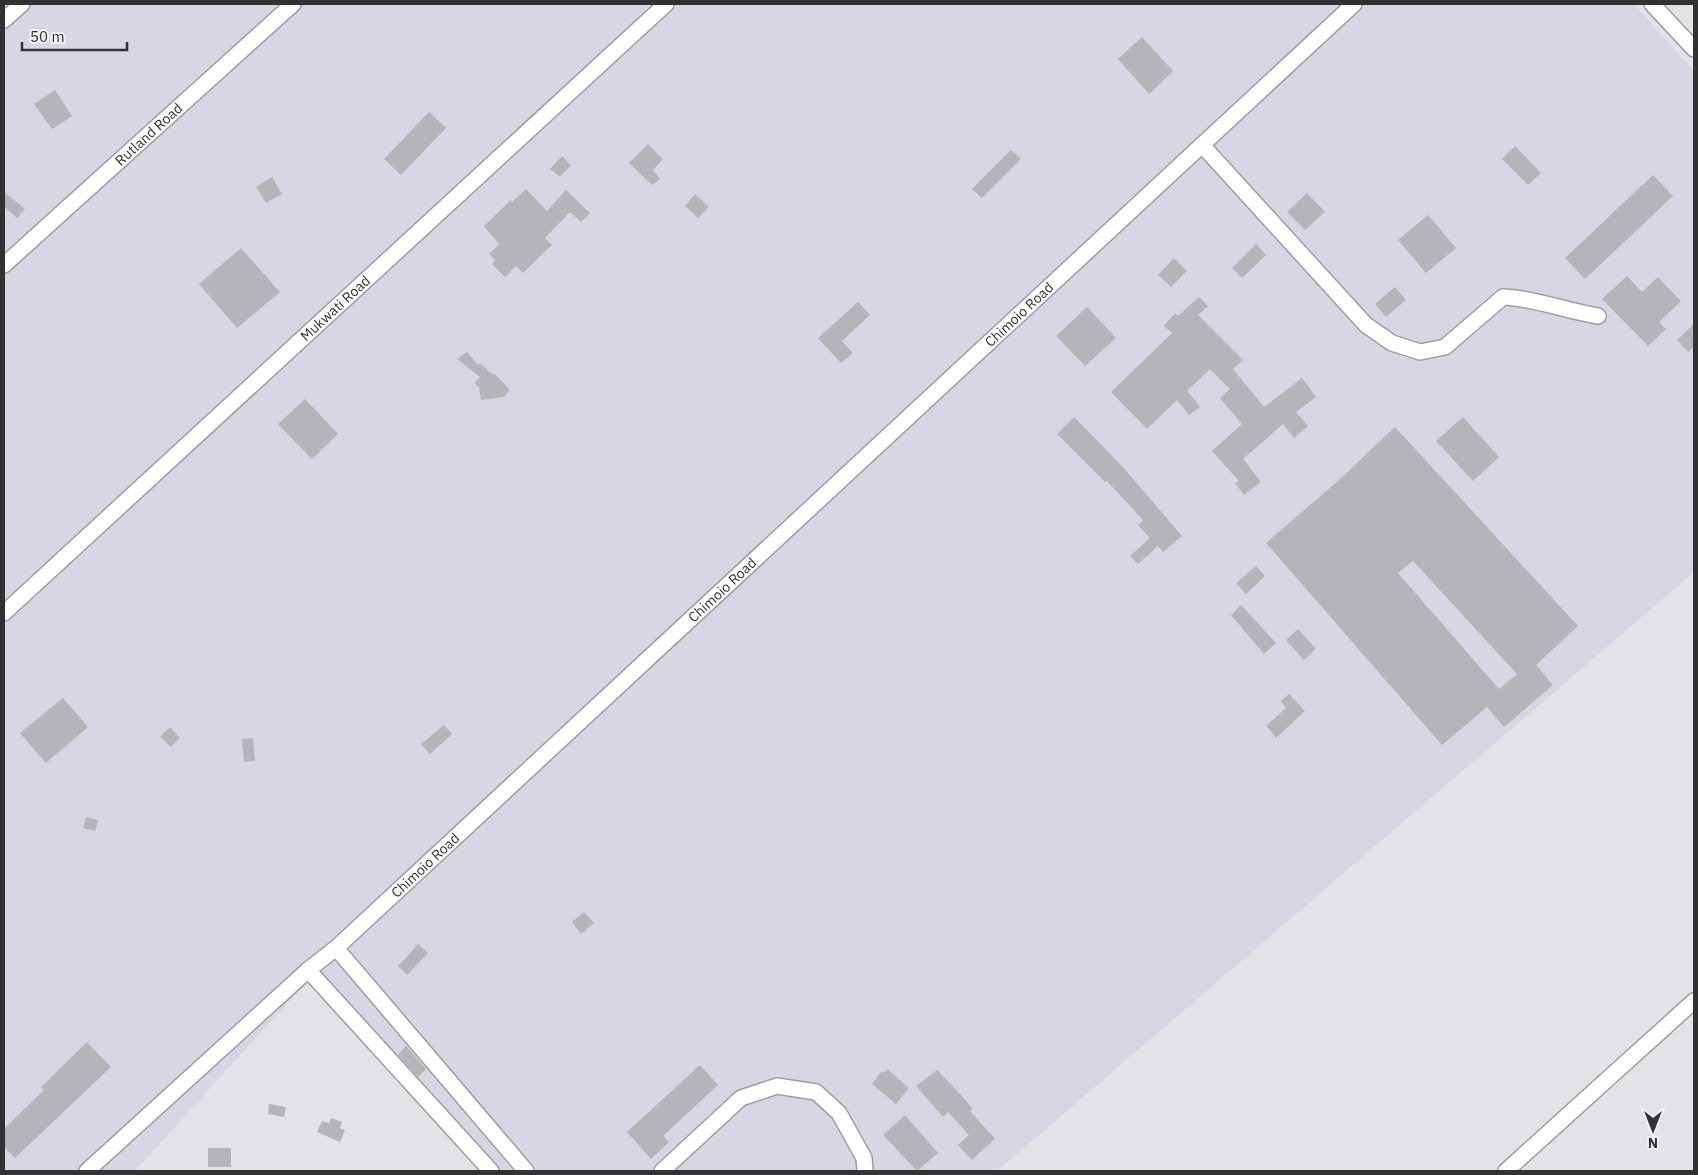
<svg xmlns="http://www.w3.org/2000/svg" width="1698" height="1175" font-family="'IBM Plex Sans',sans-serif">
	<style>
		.built { fill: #d8d6e2 }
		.building { fill: #b5b4b8; fill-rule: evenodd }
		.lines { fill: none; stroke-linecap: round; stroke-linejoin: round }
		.minor-casing { stroke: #9e9da1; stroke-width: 18 }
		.minor { stroke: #fff; stroke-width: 15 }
		.labels { text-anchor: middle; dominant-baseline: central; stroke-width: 5; stroke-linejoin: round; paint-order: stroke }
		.street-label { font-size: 14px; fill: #323133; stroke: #f1f0f4 }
	</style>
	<rect width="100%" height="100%" fill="#e3e3e7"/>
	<polygon class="built" points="4,4 1634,4 1694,71 1694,572 997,1171 488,1171 314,974 135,1171 4,1171"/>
	<g class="building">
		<polygon points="1142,37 1173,71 1149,94 1118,59"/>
		<polygon points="55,90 72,116 52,129 34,104"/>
		<polygon points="429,112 446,128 401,175 384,159"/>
		<polygon points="648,144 663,159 653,170 660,179 652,185 629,163"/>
		<polygon points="1515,146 1541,173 1528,185 1502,159"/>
		<polygon points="1011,150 1021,159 982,198 972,189"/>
		<polygon points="562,156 571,165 560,177 550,169"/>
		<polygon points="1653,175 1673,196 1585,279 1565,258"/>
		<polygon points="272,177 282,194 266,203 256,187"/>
		<polygon points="526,189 547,211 566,190 590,213 581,222 570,212 545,238 552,245 523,273 516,266 505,277 492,264 495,260 489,254 499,244 484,226 511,200 512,202"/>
		<polygon points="4,192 25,209 17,218 4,207"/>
		<polygon points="1307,193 1325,212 1305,230 1287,212"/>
		<polygon points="695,194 709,207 698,218 685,206"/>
		<polygon points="1428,215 1456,248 1426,273 1398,240"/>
		<polygon points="1256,244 1266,255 1242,278 1232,268"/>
		<polygon points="241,248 280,292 237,328 199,284"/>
		<polygon points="1174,258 1187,271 1171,287 1158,275"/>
		<polygon points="1627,276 1642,292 1658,277 1681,301 1659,322 1666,329 1648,346 1602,299"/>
		<polygon points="1395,287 1406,300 1386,317 1375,304"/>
		<polygon points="1199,297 1208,306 1198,315 1243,360 1233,369 1264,407 1302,378 1316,397 1296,412 1308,426 1294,438 1283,424 1243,459 1261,482 1244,495 1235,483 1239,481 1212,451 1242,424 1220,398 1230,389 1210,369 1187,391 1200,407 1189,415 1177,400 1147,429 1111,392 1172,333 1164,326 1175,313 1178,316"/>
		<polygon points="858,302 870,315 842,341 853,353 841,363 818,338"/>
		<polygon points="1087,307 1116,338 1085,366 1056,336"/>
		<polygon points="1694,324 1694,347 1688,352 1677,340"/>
		<polygon points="467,352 478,365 480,363 493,375 494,373 510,390 504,397 481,400 479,387 474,383 480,377 457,359"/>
		<polygon points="305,399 338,434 312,459 278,424"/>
		<polygon points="1074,417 1122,466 1182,536 1163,552 1158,546 1138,564 1130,556 1150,538 1138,525 1143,520 1107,481 1105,482 1057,434"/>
		<polygon points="1463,417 1499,457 1473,481 1436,441"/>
		<path d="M1395,427L1578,626L1536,665L1553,685L1504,727L1487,707L1442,745L1266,543L1339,480ZM1413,561L1517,674L1499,689L1398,573Z"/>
		<polygon points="1256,566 1265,576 1246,594 1236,583"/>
		<polygon points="1241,605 1276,643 1264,654 1231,615"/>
		<polygon points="1298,629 1316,649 1304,660 1286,640"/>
		<polygon points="1289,694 1305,711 1276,738 1266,726 1286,708 1281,701"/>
		<polygon points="63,698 88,727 46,763 20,733"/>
		<polygon points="444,725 452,734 430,754 421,744"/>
		<polygon points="170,727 180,738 171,747 160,737"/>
		<polygon points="253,738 255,761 244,762 242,739"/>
		<polygon points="86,817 98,820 95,831 83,828"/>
		<polygon points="584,912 594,923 581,934 572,922"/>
		<polygon points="418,944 428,953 407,975 398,966"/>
		<polygon points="87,1042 111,1067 15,1158 4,1147 4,1129 44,1090 41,1087"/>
		<polygon points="406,1046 426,1069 418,1077 398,1055"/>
		<polygon points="700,1065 718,1085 663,1136 669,1142 651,1159 627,1132"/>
		<polygon points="887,1069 909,1088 896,1104 872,1084 882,1071 884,1073"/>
		<polygon points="937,1070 960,1094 973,1109 970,1111 995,1139 972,1160 958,1145 969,1135 948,1112 943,1117 916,1086"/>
		<polygon points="269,1104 286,1107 284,1117 268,1114"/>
		<polygon points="905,1115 938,1153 917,1171 883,1135"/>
		<polygon points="331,1118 342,1122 340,1128 345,1130 340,1142 317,1132 322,1121 329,1123"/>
		<rect x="208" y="1148" width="23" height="19"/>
	</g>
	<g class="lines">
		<defs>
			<g id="minor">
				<polyline points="1652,4 1694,49"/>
				<polyline points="4,20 22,4"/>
				<path d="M1202,145L1366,325L1392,343L1420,352L1445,347L1503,297C1534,298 1566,311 1598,316"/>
				<path id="s1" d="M4,265L293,4"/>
				<path id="s2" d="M4,613L666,4"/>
				<polyline points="336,948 526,1171"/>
				<polyline points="308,970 491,1171"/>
				<path id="s3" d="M87,1171L308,970L336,948L1354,4"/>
				<polyline points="662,1171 741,1098 777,1086 816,1092 839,1113 864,1158 865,1171"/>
				<polyline points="1506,1171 1694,1001"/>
			</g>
		</defs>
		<use href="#minor" class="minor-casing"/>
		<use href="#minor" class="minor"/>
	</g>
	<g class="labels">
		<g class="street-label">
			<text stroke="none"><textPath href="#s1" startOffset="195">Rutland Road</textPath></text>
			<text stroke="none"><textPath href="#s2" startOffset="450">Mukwati Road</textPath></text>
			<text stroke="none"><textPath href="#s3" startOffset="1266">Chimoio Road</textPath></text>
			<text stroke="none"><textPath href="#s3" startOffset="861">Chimoio Road</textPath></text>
			<text stroke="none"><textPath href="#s3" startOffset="456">Chimoio Road</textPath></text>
		</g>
	</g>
	<rect width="1698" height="1175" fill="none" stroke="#323133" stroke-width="10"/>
	<g transform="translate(1653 1130) rotate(180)" stroke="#f1f0f4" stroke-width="4" paint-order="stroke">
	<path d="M0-4L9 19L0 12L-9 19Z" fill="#323133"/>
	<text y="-8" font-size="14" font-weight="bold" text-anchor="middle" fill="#323133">N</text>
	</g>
	<path d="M22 42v8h105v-8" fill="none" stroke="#323133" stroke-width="2.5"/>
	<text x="30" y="42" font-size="15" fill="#323133" stroke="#f1f0f4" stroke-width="4" paint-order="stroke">50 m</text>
</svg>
